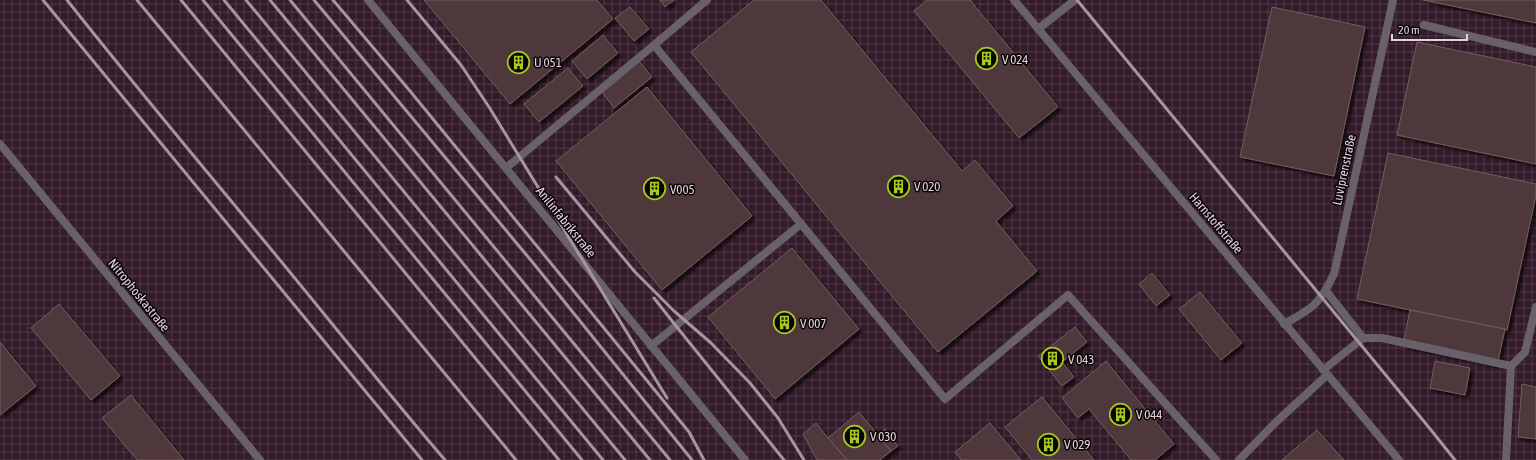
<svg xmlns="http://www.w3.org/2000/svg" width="1536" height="460" font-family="'Asap Condensed',sans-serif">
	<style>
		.industrial { fill: url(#industrial-grid) }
		.building { fill: #4f373a; stroke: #765c5e; filter: url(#shadow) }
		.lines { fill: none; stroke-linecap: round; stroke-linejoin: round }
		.lane { stroke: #68616a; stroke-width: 8 }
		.street { stroke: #68616a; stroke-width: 8 }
		.rail { stroke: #a5959e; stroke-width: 3 }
		.labels { text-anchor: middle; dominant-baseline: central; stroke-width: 3; stroke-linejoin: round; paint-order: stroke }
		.poi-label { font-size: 13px; fill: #e1d3db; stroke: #0b0407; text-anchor: start }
		.street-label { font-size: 13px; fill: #e1d3db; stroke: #0b0407 }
	</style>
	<defs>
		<pattern id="industrial-grid" width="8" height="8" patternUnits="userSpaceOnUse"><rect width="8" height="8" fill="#331b29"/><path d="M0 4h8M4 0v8" fill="none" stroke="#503b47"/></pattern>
		<filter id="shadow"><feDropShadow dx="3.5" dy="3.5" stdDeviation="1" flood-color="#0009"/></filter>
	</defs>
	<rect width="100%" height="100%" fill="#27141f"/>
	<rect class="industrial" x="0" y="0" width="1536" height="460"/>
	<g class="building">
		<polygon points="424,0 597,0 613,19 510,104"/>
		<polygon points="660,0 674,0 665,7"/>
		<polygon points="754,0 821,0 962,171 975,160 1013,206 996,221 1037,271 938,352 691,52"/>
		<polygon points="927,0 970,0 1058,107 1019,138 914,11"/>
		<polygon points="1423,0 1536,0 1536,23"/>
		<polygon points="630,7 649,29 634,41 615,18"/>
		<polygon points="1272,7 1365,27 1334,176 1240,157"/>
		<polygon points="603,35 618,53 587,79 572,61"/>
		<polygon points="1417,42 1536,67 1536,164 1397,135"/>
		<polygon points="639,61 652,77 614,108 602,92"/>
		<polygon points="568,68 583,86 539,122 524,104"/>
		<polygon points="647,87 752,216 662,290 556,161"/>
		<polygon points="1388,153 1536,184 1536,195 1507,330 1357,299"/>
		<polygon points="792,248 859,329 775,399 708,317"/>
		<polygon points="1152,273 1170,295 1156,306 1139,284"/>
		<polygon points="1200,292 1242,343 1221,360 1179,309"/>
		<polygon points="59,304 120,376 91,400 31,328"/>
		<polygon points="1410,310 1505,329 1497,365 1403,345"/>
		<polygon points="1075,327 1087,342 1062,362 1074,377 1062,386 1038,356"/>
		<polygon points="0,342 36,386 0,415"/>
		<polygon points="1106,361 1174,444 1155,460 1131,460 1089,409 1078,418 1062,398"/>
		<polygon points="1435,361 1470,368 1465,395 1430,388"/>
		<polygon points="1522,384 1536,387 1536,439 1518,437"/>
		<polygon points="131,395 184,460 137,460 102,418"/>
		<polygon points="1042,397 1094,460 1032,460 1005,427"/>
		<polygon points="859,412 891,451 880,460 847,460 828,438"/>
		<polygon points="816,423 828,438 847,460 817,460 803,434"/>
		<polygon points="990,423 1021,460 961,460 955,452"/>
		<polygon points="885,429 898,446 891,451 878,435"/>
		<polygon points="1317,430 1344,460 1282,460"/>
	</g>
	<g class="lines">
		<g class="lane">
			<polyline points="1424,25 1536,52"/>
			<polyline points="506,168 654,45 945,399 1068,295 1216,460"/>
			<polyline points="1326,291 1363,338"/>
			<polyline points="1323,370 1363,338 1382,338 1511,366"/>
			<polyline points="1506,460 1511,366 1525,352 1536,307"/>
		</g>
		<g class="street">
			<polyline points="368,0 745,460"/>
			<polyline points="1014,0 1399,460"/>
			<polyline points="1038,29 1075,0"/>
			<polyline points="654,45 707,0"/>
			<polyline points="0,144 260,460"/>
			<path d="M1284,324C1313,308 1319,305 1334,274L1393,0"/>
			<polyline points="651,346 801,224"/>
			<polyline points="1239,460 1274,424 1327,375"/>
		</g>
		<g class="rail">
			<polyline points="43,0 422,460"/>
			<path d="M67,0C127,76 189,150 251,225C316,303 379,383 445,460"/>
			<polyline points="137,0 516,460"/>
			<polyline points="181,0 559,460"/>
			<polyline points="203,0 582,460"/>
			<polyline points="224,0 603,460"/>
			<polyline points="246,0 625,460"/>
			<polyline points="270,0 650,460"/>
			<polyline points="290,0 670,460"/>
			<polyline points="314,0 534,264 692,460"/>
			<polyline points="333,0 410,91 689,432 704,460"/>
			<polyline points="407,0 461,65 489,107 667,398"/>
			<polyline points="1077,0 1431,430 1455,460"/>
			<polyline points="556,177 635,272 674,311 711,343 750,383 778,418 804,460"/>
			<polyline points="654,298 676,326 784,460"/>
		</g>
	</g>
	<defs>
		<symbol id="building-ring" viewBox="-11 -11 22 22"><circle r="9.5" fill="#0b0407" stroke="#a5c822" stroke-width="1.5"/><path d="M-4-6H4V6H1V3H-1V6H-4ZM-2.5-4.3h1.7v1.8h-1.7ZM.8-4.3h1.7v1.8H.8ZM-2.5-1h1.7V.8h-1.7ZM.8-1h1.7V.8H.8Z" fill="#a5c822"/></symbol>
	</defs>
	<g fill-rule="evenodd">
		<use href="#building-ring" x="974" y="46" width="25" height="25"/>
		<use href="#building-ring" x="506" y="50" width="25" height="25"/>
		<use href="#building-ring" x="886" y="174" width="25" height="25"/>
		<use href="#building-ring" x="642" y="176" width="25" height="25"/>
		<use href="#building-ring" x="772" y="310" width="25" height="25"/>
		<use href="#building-ring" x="1040" y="346" width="25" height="25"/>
		<use href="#building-ring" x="1108" y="402" width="25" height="25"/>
		<use href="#building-ring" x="842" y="424" width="25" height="25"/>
		<use href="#building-ring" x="1036" y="432" width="25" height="25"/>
	</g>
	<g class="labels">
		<g class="poi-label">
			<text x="1002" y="59">V 024</text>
			<text x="534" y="62">U 051</text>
			<text x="914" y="186">V 020</text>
			<text x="670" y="189">V005</text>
			<text x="800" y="323">V 007</text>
			<text x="1068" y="359">V 043</text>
			<text x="1136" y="414">V 044</text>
			<text x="870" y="436">V 030</text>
			<text x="1064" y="444">V 029</text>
		</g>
		<g class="street-label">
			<text transform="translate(1344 170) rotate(-78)">Luviprenstraße</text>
			<text transform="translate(566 222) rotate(51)">Anilinfabrikstraße</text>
			<text transform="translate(1216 223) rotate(50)">Harnstoffstraße</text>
			<text transform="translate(139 295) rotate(51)">Nitrophoskastraße</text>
		</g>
	</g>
	<path d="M1392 34v6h75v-6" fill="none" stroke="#e1d3db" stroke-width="2"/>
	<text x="1398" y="34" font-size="12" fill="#e1d3db" stroke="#0b0407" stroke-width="3" paint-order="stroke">20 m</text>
</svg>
